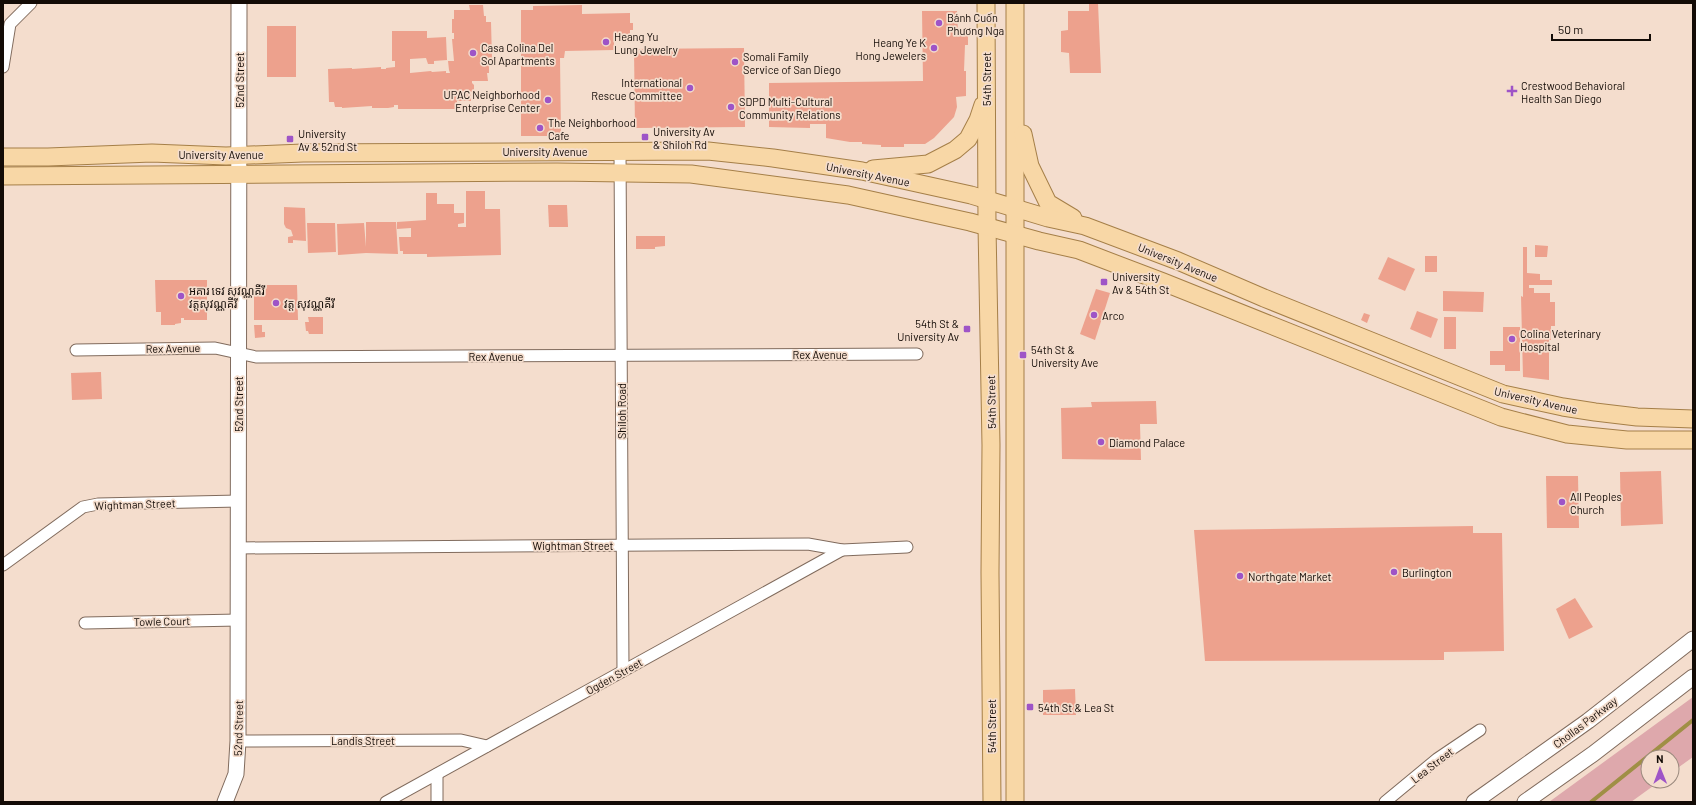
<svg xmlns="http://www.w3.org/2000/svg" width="1696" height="805" font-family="Barlow,'Noto Sans Khmer',sans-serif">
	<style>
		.green { fill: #dea8ac }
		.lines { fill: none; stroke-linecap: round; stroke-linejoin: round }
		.stream { stroke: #9f8f45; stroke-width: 4 }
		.building { fill: #eda18d }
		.street-casing { stroke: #806b5d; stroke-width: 13 }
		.secondary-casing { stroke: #806b5d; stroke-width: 17 }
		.primary-casing { stroke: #a57f48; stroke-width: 19 }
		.street { stroke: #fff; stroke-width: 11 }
		.secondary { stroke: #fff; stroke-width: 15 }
		.primary { stroke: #f8d7a6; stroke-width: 17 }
		.poi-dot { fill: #9e54c7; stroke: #f4ddcd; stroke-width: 1.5 }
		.labels { text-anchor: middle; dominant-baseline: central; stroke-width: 3.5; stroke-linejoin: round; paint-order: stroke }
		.poi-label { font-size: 11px; fill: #130b06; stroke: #f4ddcd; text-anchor: start }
		.street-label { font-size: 11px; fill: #130b06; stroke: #f4ddcd }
	</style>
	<rect width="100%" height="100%" fill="#f4ddcd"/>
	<polygon class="green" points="1693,697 1693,757 1672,772 1672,757 1648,757 1648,781 1660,781 1631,802 1549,802"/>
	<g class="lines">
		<polyline class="stream" points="1591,802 1693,720"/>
	</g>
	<g class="building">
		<polygon points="1089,3 1098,3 1101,73 1070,73 1069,53 1061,52 1061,31 1068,30 1068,11 1089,11"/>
		<polygon points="469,5 483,5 484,16 486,16 486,22 491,22 492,59 491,59 491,66 489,66 489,73 487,73 488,81 472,81 472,83 474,85 474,92 471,92 471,101 457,101 457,109 398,109 398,105 394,105 394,107 388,108 372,108 372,106 342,108 342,107 335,107 334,102 329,102 328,69 352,68 352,69 381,67 381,69 386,69 386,68 395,67 395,61 392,61 392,31 427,31 427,38 446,37 447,60 434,61 434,64 428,64 426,58 410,59 410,73 431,71 432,72 446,71 446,73 450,73 449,70 448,61 454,61 452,39 454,39 454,33 452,33 452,19 454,19 454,10 470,10"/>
		<polygon points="582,5 582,14 630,13 630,23 633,23 633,30 630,30 630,36 614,36 614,50 565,51 564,58 560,58 561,136 521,136 521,10 533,10 533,6"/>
		<polygon points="922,11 957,11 958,34 968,34 968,45 965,45 964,71 966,71 966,96 956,97 957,107 954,117 934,138 925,144 904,144 904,147 881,147 881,145 862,144 862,142 850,142 826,138 826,124 810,124 810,128 769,127 769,83 923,81"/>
		<rect x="267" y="26" width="29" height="51"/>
		<polygon points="744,48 745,127 635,128 634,49"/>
		<polygon points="466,191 485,191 485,209 500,209 501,255 427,257 427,254 403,254 403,251 400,251 399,237 411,237 411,228 397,229 397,222 426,220 426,193 437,193 437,204 454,204 454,213 464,213 464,223 458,224 458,227 466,227"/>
		<polygon points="548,205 567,205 568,227 549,227"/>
		<polygon points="284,207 305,208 306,241 293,240 293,243 288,243 288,237 293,236 291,230 286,228 284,224"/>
		<polygon points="366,222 396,222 398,254 366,253 338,255 337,224 364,223 366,247"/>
		<polygon points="307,223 335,223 336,252 308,253"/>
		<polygon points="636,236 665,236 665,246 655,247 655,249 636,249"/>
		<polygon points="1535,245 1548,246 1547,257 1535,257"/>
		<polygon points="1523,247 1527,247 1527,273 1540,274 1540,280 1552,280 1552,285 1529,285 1529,288 1534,288 1534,293 1550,293 1550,302 1555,302 1555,326 1551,326 1551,340 1549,340 1549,380 1523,377 1521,296 1523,297"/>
		<rect x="1425" y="256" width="12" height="16"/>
		<polygon points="1388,257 1415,269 1405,291 1378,279"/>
		<polygon points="155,280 207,280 207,320 184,320 184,318 181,318 181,323 175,324 175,325 161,325 161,312 156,312"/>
		<polygon points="254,285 297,285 298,320 254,320"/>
		<polygon points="1096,289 1110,293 1095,340 1080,334"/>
		<polygon points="1443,291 1484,292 1483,312 1443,311"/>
		<polygon points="1417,311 1438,319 1431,338 1410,329"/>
		<polygon points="1364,313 1370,315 1367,323 1361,320"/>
		<polygon points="308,317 323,317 323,334 309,334 308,331 306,331 305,322 309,322"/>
		<rect x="1444" y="317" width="12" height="32"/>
		<polygon points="254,325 262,325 262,332 265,332 265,337 255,338"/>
		<polygon points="1503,327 1520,327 1520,371 1505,371 1505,365 1490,365 1490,351 1503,351"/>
		<polygon points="101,372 102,399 72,400 71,373"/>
		<polygon points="1156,401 1157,424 1140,424 1141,460 1062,459 1061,408 1092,407 1091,402"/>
		<polygon points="1661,471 1663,524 1621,526 1620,472"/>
		<polygon points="1546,476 1578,476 1579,528 1547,528"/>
		<polygon points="1473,526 1473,533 1502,533 1504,651 1444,652 1444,660 1205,661 1194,530"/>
		<polygon points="1575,598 1593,627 1569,639 1556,609"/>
		<polygon points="1075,689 1076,715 1043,715 1043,690"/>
	</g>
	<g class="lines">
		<defs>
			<g id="street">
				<polyline points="3,67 10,24 31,3"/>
				<polyline points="620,151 623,671"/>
				<polyline points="76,350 215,348 256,357 917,354"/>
				<polyline points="238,548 808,544 842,550 907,547"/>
				<polyline points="3,565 83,507 98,504 239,501"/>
				<polyline points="85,623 239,620"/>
				<polyline points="238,741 461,740 487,746"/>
				<polyline points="386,802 842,550"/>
				<polyline points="437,802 437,774"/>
				<polyline points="1385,802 1437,759 1480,730"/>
			</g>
			<g id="secondary">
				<polyline points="225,802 236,774 238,741 239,3"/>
				<polyline points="1474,802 1588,721 1693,639"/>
				<polyline points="1525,802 1593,754 1693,677"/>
			</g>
			<g id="primary">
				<polyline points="986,3 987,226 991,445 990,573 992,802"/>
				<path d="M1015,3C1017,269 1013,536 1015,802"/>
				<polyline points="1023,134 1030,166 1048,203 1073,218"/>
				<polyline points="3,157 48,157 152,153 226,156 303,153 708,151 773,158 862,171 971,195 1048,218 1085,226 1178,261 1264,298 1503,394 1563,407 1595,412 1637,417 1693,419"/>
				<polyline points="873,169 928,164 955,150 968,139 978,120 983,105"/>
				<polyline points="3,176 557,172 691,174 848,195 970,222 1039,241 1079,250 1163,282 1501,417 1567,434 1627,440 1693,440"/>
			</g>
		</defs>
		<use href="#street" class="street-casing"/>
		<use href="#secondary" class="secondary-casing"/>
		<use href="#primary" class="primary-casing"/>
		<use href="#street" class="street"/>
		<use href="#secondary" class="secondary"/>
		<use href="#primary" class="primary"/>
	</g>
	<g class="poi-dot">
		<circle cx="939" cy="23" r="4"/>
		<circle cx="606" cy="42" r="4"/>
		<circle cx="934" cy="48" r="4"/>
		<circle cx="473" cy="53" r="4"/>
		<circle cx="735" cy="62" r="4"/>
		<circle cx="690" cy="88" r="4"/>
		<path d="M1510 85h4v4h4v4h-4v4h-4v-4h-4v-4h4z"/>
		<circle cx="548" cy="100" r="4"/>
		<circle cx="731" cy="107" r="4"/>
		<circle cx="540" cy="128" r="4"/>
		<rect x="641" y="133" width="8" height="8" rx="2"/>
		<rect x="286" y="135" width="8" height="8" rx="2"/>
		<rect x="1100" y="278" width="8" height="8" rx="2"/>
		<circle cx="181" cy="296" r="4"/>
		<circle cx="276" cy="303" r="4"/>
		<circle cx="1094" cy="315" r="4"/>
		<rect x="963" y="325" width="8" height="8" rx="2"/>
		<circle cx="1512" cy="339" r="4"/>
		<rect x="1019" y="351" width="8" height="8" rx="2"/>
		<circle cx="1101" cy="442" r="4"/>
		<circle cx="1562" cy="502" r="4"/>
		<circle cx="1394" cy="572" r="4"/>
		<circle cx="1240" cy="576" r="4"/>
		<rect x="1026" y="703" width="8" height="8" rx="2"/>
	</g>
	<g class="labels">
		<g class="poi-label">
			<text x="947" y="17">Bánh Cuốn<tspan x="947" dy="13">Phương Nga</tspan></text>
			<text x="614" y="36">Heang Yu<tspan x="614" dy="13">Lung Jewelry</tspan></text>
			<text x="926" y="42" text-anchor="end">Heang Ye K<tspan x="926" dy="13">Hong Jewelers</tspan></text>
			<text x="481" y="47">Casa Colina Del<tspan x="481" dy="13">Sol Apartments</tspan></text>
			<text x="743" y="56">Somali Family<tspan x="743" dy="13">Service of San Diego</tspan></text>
			<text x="682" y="82" text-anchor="end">International<tspan x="682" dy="13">Rescue Committee</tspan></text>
			<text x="1521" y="85">Crestwood Behavioral<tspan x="1521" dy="13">Health San Diego</tspan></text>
			<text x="540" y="94" text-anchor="end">UPAC Neighborhood<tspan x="540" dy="13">Enterprise Center</tspan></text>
			<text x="739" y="101">SDPD Multi-Cultural<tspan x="739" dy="13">Community Relations</tspan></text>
			<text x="548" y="122">The Neighborhood<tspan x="548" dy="13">Cafe</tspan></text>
			<text x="653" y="131">University Av<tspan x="653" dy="13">&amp; Shiloh Rd</tspan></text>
			<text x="298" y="133">University<tspan x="298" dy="13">Av &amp; 52nd St</tspan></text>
			<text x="1112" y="276">University<tspan x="1112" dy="13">Av &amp; 54th St</tspan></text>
			<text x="189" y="290">អគារ ទេវ សុវណ្ណគីរី<tspan x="189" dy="13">វត្តសុវណ្ណគីរី</tspan></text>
			<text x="284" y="303">វត្ត សុវណ្ណគីរី</text>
			<text x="1102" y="315">Arco</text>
			<text x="959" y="323" text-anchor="end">54th St &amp;<tspan x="959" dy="13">University Av</tspan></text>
			<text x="1520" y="333">Colina Veterinary<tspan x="1520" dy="13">Hospital</tspan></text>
			<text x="1031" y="349">54th St &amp;<tspan x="1031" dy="13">University Ave</tspan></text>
			<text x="1109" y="442">Diamond Palace</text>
			<text x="1570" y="496">All Peoples<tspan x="1570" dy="13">Church</tspan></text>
			<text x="1402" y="572">Burlington</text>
			<text x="1248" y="576">Northgate Market</text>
			<text x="1038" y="707">54th St &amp; Lea St</text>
		</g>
		<g class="street-label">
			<text transform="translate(986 79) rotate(-90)">54th Street</text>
			<text transform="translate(239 80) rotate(-90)">52nd Street</text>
			<text x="545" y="151">University Avenue</text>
			<text x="221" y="154">University Avenue</text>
			<text transform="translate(868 174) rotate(11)">University Avenue</text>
			<text transform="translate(1178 262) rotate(22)">University Avenue</text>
			<text transform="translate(173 348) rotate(-1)">Rex Avenue</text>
			<text x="820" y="354">Rex Avenue</text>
			<text x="496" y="356">Rex Avenue</text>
			<text transform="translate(1536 400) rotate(13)">University Avenue</text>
			<text transform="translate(991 402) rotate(-91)">54th Street</text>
			<text transform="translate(238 404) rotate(-90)">52nd Street</text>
			<text transform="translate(621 411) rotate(-90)">Shiloh Road</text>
			<text transform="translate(135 504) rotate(-2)">Wightman Street</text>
			<text x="573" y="545">Wightman Street</text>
			<text transform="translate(162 621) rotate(-1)">Towle Court</text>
			<text transform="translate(614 676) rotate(-29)">Ogden Street</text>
			<text transform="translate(1585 722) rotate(-37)">Chollas Parkway</text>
			<text transform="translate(991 726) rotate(-90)">54th Street</text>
			<text transform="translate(238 728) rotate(-89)">52nd Street</text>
			<text x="363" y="740">Landis Street</text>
			<text transform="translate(1432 765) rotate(-38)">Lea Street</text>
		</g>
	</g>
	<rect width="1696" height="805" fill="none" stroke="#130b06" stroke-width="8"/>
	<g transform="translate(1660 769) rotate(359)"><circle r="19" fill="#f4ddcd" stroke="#9a897d"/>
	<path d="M0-3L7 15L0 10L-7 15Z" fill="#9e54c7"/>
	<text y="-6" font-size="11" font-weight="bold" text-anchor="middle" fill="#130b06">N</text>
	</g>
	<path d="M1552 34v6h98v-6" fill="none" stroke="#130b06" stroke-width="2"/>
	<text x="1558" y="34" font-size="12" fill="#130b06" stroke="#f4ddcd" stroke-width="3" paint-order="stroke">50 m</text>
</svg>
